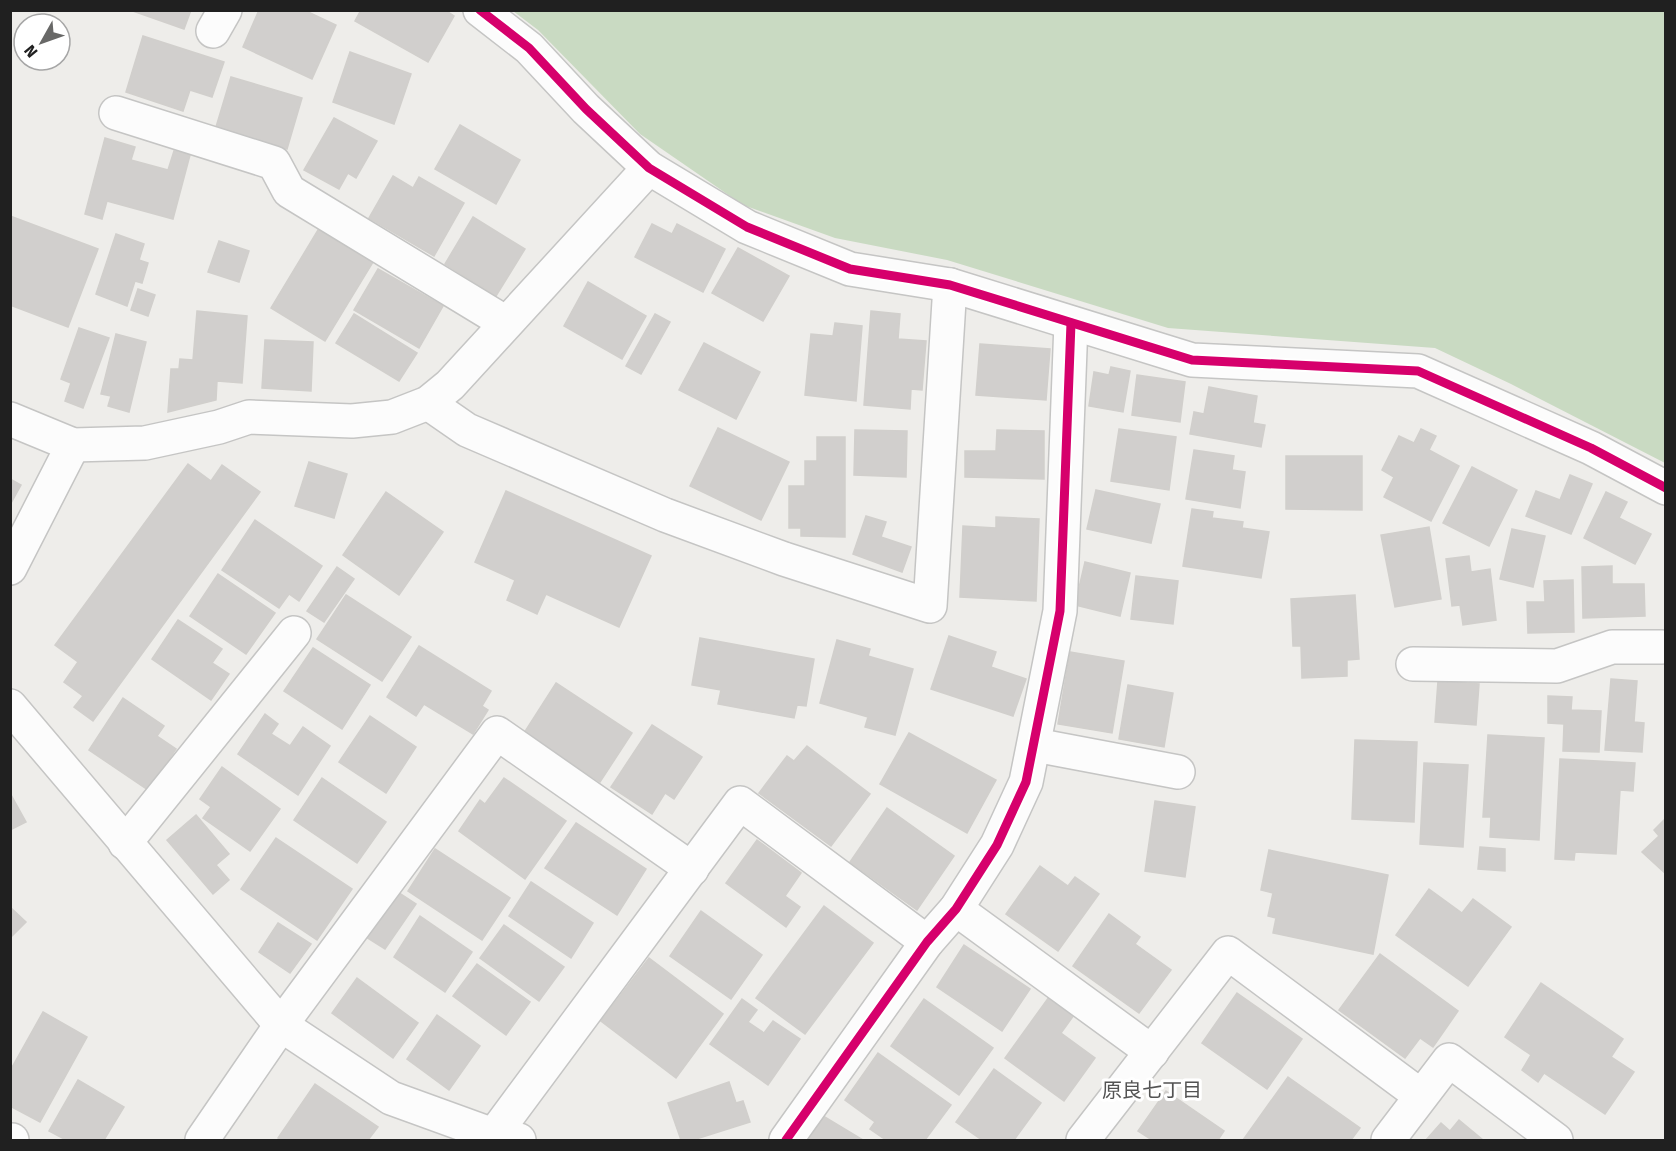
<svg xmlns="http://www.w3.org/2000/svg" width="1676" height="1151" font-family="'Fira Sans','Noto Sans JP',sans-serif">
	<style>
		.forest { fill: #c9dac2 }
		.building { fill: #d1cfcd; stroke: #d1cfcc; stroke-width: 1.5 }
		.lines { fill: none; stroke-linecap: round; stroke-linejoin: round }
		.minor-casing { stroke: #c5c5c4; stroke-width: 36 }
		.minor { stroke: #fcfcfc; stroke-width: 33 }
		.cycleway-casing { stroke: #fff; stroke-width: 13 }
		.cycleway { stroke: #d6006c; stroke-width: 9 }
		.labels { text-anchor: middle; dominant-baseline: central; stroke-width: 6; stroke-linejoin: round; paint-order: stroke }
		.neighbourhood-label { font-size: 20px; fill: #535353; stroke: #fff }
	</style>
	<rect width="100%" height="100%" fill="#eeedea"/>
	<polygon class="forest" points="513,11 1665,11 1665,463 1511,384 1435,348 1168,328 947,260 835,238 743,205 640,134 538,30"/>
	<g class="building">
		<polygon points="130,10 191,10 184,29"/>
		<polygon points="259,10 304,10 336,25 312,79 243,47"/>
		<polygon points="361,10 445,10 454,16 428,62 355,21"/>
		<polygon points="143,36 224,62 212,97 190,90 183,111 126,92"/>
		<polygon points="350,52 411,74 394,124 333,102"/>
		<polygon points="231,77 302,98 287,149 216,127"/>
		<polygon points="334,118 377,141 356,178 348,173 339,189 304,170"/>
		<polygon points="460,125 520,160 496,204 435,169"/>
		<polygon points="105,138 135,147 131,160 168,170 174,151 190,155 173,219 107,201 102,219 85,214"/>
		<polygon points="393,176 413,188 419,177 464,203 434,256 369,218"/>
		<polygon points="10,216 98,249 68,327 10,305"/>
		<polygon points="473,217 525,249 496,296 445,264"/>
		<polygon points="652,224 672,234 677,224 725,249 703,292 635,257"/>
		<polygon points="318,230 373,262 325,341 271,308"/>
		<polygon points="116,234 144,244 139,260 148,263 142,283 135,281 127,306 96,294"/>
		<polygon points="219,241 249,251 239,282 208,272"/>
		<polygon points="738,248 789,276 763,321 712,293"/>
		<polygon points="378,269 443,306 419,348 354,310"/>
		<polygon points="588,282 646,316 622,359 564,326"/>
		<polygon points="138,289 155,295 148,316 131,310"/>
		<polygon points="197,311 247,316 242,383 217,381 216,400 168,412 171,369 179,369 180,359 193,360"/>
		<polygon points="871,311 900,314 898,339 926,341 922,390 911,389 910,409 864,405"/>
		<polygon points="354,314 417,353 399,381 336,343"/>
		<polygon points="655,314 670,322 641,374 626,366"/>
		<polygon points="835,323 862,326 856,401 805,395 811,334 833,336"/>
		<polygon points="79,328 109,338 83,408 65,401 71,383 61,379"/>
		<polygon points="116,334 146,342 129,412 108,406 111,396 101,394"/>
		<polygon points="265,340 313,342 311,391 262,388"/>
		<polygon points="704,343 760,372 736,419 679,390"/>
		<polygon points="980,344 1050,349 1046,400 976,395"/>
		<polygon points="1111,367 1130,371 1123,412 1089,406 1094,372 1109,375"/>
		<polygon points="1137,375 1185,382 1180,422 1132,415"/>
		<polygon points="1209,387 1257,396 1253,423 1265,425 1261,447 1190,434 1194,412 1204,414"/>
		<polygon points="718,428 789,462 761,520 690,486"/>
		<polygon points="1119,429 1176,437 1169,490 1111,481"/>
		<polygon points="1421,429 1436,436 1429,450 1459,466 1431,521 1384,497 1394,477 1382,470 1399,436 1414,443"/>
		<polygon points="855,430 907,431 906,477 854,475"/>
		<polygon points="997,430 1044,431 1044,479 965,477 965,451 996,451"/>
		<polygon points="817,437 845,437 845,537 801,536 801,528 789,528 789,486 805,486 805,461 817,461"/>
		<polygon points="1194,450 1234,456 1232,470 1245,472 1240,508 1186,499"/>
		<polygon points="1286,456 1362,456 1362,510 1286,509"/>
		<polygon points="309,462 347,474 334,518 295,506"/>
		<polygon points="188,464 211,481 222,465 260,492 93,721 74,707 83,696 64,682 78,662 55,645"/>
		<polygon points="1472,467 1517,490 1489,546 1443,523"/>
		<polygon points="1570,475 1592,484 1571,534 1526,516 1536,491 1560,500"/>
		<polygon points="10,479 21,485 10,505"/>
		<polygon points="1096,490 1160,504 1151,543 1087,529"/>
		<polygon points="506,491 651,556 619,627 546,594 537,614 507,600 515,580 475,562"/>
		<polygon points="386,492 443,532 399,595 343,555"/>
		<polygon points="1606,492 1627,502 1619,518 1651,534 1635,564 1584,538"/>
		<polygon points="1192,509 1213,512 1212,518 1243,522 1242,528 1269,532 1261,578 1183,566"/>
		<polygon points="866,516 886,522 881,537 911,547 902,572 853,554"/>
		<polygon points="996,517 1039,519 1036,601 960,597 963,526 996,528"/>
		<polygon points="255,520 322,566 299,601 289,594 279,608 222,570"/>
		<polygon points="1429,527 1441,599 1395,607 1381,535"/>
		<polygon points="1512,529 1545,536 1533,587 1500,579"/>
		<polygon points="1469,556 1471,572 1490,569 1496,620 1463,625 1460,605 1452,606 1446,559"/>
		<polygon points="1085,562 1130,573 1120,616 1075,605"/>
		<polygon points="1612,566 1612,584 1644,584 1645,616 1583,618 1582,567"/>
		<polygon points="337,567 354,579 324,622 307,611"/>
		<polygon points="218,574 275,613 246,654 190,616"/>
		<polygon points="1136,576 1178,581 1173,624 1131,619"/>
		<polygon points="1573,580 1574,632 1528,633 1527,602 1545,602 1544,581"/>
		<polygon points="346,595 411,637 382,681 317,639"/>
		<polygon points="1355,595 1359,659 1347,660 1347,676 1302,678 1301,646 1293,646 1291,599"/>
		<polygon points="178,620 222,649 212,663 229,674 211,700 152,659"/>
		<polygon points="949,636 996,652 991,667 1026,679 1013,716 931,689"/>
		<polygon points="700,638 814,659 806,706 797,705 794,718 718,704 721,690 692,685"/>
		<polygon points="837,640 870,649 868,656 913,669 895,735 865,727 868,717 820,703"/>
		<polygon points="419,646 491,691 482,706 488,710 473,734 424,704 416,716 387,697"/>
		<polygon points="313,648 370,685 342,729 284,691"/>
		<polygon points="1070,652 1124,661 1112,733 1058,724"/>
		<polygon points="1611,679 1637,681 1634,722 1644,723 1642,752 1605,750"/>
		<polygon points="1438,681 1479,684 1476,725 1435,722"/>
		<polygon points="556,683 632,733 600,782 524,733"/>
		<polygon points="1128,685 1173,693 1164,747 1119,739"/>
		<polygon points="1548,696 1572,697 1571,710 1601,711 1599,752 1563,751 1564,724 1548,723"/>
		<polygon points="123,698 164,726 157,736 176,749 148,790 89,750"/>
		<polygon points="265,714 278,724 271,734 290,746 303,727 330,746 298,795 238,754"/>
		<polygon points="370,716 416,747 386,793 339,762"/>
		<polygon points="652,725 702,757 674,799 665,793 652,814 611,787"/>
		<polygon points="909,733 996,780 967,833 880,784"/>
		<polygon points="1488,735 1544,738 1539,840 1490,837 1491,817 1483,817"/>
		<polygon points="1355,740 1417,742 1414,822 1352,819"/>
		<polygon points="807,746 870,794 831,846 759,793 787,756 794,761"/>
		<polygon points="1560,759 1635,763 1633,791 1620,790 1616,854 1575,852 1574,860 1555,859"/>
		<polygon points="1424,763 1468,765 1463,847 1420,844"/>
		<polygon points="222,767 280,809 250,851 203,818 211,807 200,799"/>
		<polygon points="322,778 386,822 357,863 294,820"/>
		<polygon points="504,778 566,821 525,879 459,831 480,800 485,804"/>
		<polygon points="10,793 26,822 10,830"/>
		<polygon points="1155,801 1195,807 1185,877 1145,871"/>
		<polygon points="887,808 954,856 917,910 850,862"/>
		<polygon points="196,815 229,854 216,865 229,880 213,894 167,840"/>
		<polygon points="1665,819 1666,819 1666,874 1642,852 1659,836 1654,830"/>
		<polygon points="576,823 646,869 617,915 545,868"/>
		<polygon points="276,838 352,889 317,940 241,889"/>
		<polygon points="757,840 801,873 785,896 800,907 786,927 726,883"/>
		<polygon points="1480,847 1505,849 1505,871 1478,869"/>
		<polygon points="435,849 510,898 482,940 408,891"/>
		<polygon points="1269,850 1388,875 1373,954 1273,933 1276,918 1268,916 1273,893 1261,890"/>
		<polygon points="1040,866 1068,886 1075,877 1099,894 1058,951 1006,914"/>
		<polygon points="531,882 593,923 571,958 509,916"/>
		<polygon points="1429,889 1462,913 1473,899 1511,927 1468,986 1396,935"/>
		<polygon points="396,891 416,904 385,949 366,937"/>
		<polygon points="824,906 873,943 805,1034 756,998"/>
		<polygon points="10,907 26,922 10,938"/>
		<polygon points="701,911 762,955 731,999 670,956"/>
		<polygon points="1109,914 1140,937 1135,944 1171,970 1139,1013 1073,966"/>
		<polygon points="420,916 472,952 445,992 394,957"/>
		<polygon points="278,923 311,944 290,973 259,952"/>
		<polygon points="504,925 564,967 539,1001 480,958"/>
		<polygon points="964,945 1030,989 1002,1031 937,987"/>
		<polygon points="1380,954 1458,1011 1433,1047 1420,1038 1405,1058 1339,1010"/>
		<polygon points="649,958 723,1014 676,1078 601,1021"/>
		<polygon points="477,964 530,1002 506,1035 453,996"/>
		<polygon points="357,978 418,1023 393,1058 332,1013"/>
		<polygon points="1541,983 1623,1039 1611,1057 1634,1072 1605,1114 1544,1073 1538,1082 1522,1070 1531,1055 1505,1037"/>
		<polygon points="1237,993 1302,1039 1267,1089 1202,1043"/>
		<polygon points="1049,997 1074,1015 1061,1033 1095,1058 1064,1101 1005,1058"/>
		<polygon points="742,999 757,1010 748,1022 764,1033 773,1021 800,1039 768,1085 710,1044"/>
		<polygon points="924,999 993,1048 959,1095 891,1046"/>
		<polygon points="43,1012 87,1037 40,1122 10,1106 10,1071"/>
		<polygon points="437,1015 480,1046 449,1090 407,1059"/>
		<polygon points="878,1053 951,1105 925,1140 886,1140 870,1129 875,1122 845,1100"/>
		<polygon points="994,1069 1041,1103 1014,1140 982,1140 956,1122"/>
		<polygon points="1288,1077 1360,1128 1351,1140 1243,1140"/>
		<polygon points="78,1080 124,1107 104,1140 66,1140 49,1131"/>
		<polygon points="729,1082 736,1103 743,1101 750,1122 693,1140 681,1140 668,1103"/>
		<polygon points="315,1084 378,1127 368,1140 282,1140 278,1138"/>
		<polygon points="1166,1091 1224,1131 1218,1140 1152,1140 1138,1131"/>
		<polygon points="823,1116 863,1140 808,1140"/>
		<polygon points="1459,1120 1483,1140 1426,1140 1441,1123 1450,1131"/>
	</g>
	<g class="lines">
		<defs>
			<g id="minor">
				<polyline points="480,10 529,48 586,109 649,168 747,227 850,269 950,285 1192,360 1418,371 1591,448 1666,488"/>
				<polyline points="213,31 225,10"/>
				<polyline points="116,113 274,163 289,191 506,323"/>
				<polyline points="428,403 467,430 665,515 784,559 930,606 950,285"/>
				<polyline points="10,419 73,445 145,443 219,427 249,417 352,421 392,417 428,403 450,385 649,168"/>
				<polyline points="10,568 73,445"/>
				<polyline points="1413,664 1557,666 1612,647 1662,647"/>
				<polyline points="10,706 281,1025 391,1098 493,1135 519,1140"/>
				<polyline points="1035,745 1178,772"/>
				<polyline points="125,843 294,633"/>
				<polyline points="956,909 1152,1052"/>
				<polyline points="10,1140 12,1140"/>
				<polyline points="202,1140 281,1025 497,733 692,869"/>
				<polyline points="490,1140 740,803 927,942"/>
				<polyline points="786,1140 927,942 956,909 997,845 1026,782 1060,611 1071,323"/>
				<polyline points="1083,1140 1228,953 1421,1096"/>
				<polyline points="1388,1140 1449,1060 1556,1140"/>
			</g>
		</defs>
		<use href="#minor" class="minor-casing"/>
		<use href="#minor" class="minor"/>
		<defs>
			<g id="cycleway">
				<polyline points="480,10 529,48 586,109 649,168 747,227 850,269 950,285 1192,360 1418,371 1591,448 1666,488"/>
				<polyline points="786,1140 927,942 956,909 997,845 1026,782 1060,611 1071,323"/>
			</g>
		</defs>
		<use href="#cycleway" class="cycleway-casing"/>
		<use href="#cycleway" class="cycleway"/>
	</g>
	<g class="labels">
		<g class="neighbourhood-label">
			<text x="1152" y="1090">原良七丁目</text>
		</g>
	</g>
	<rect width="1676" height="1151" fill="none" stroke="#202020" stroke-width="24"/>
	<g transform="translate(42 42) rotate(230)"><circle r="28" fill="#ffffff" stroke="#a6a6a6" stroke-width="1.5"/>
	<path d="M0-4.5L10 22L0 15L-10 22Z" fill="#686867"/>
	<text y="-9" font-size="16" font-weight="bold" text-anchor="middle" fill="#202020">N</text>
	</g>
</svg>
